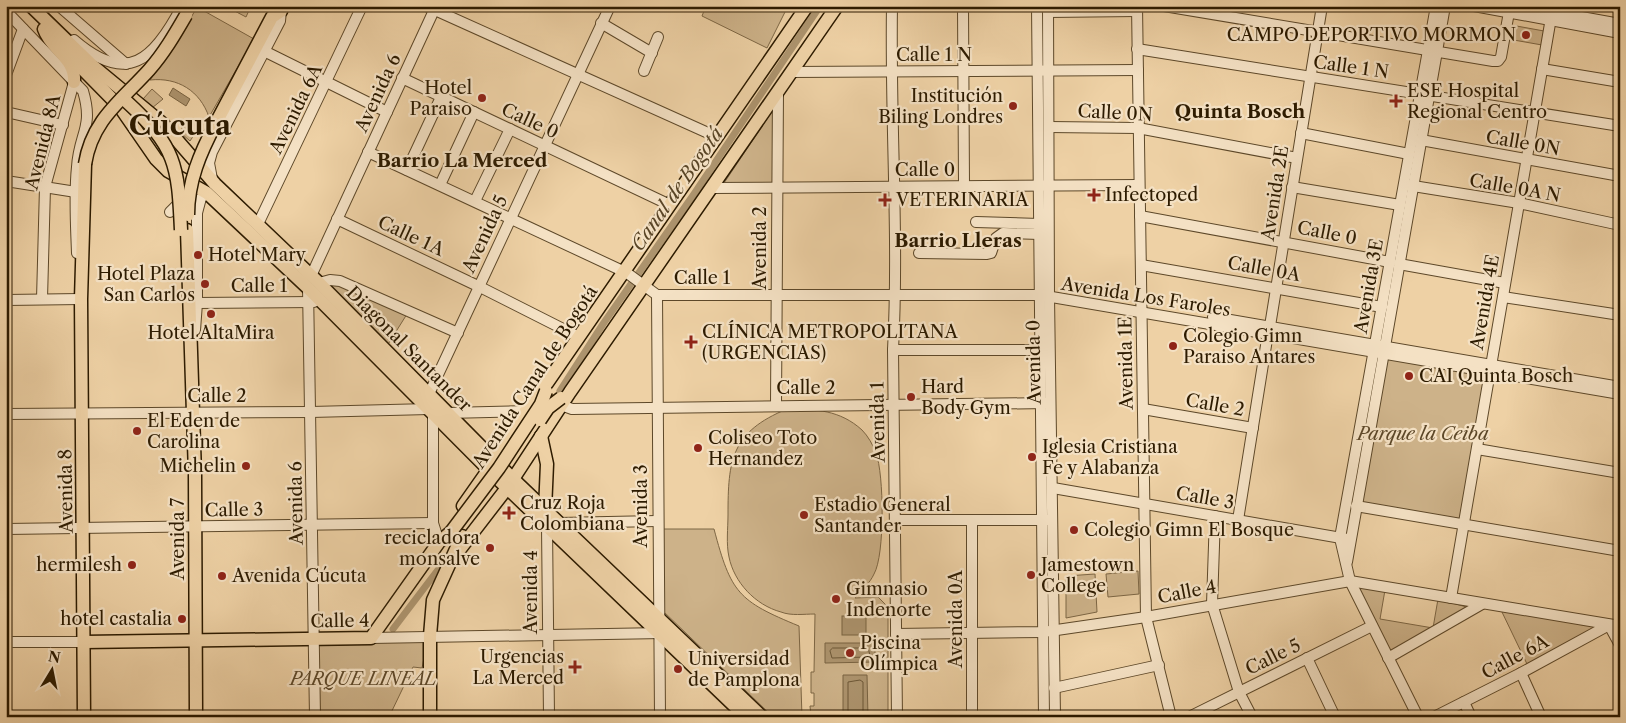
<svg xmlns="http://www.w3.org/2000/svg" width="1626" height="723" font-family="'Libre Caslon Text',serif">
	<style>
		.green { fill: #cdb289; stroke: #7d6644 }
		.water { fill: #ac936d; stroke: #796341 }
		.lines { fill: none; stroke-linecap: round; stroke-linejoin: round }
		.shore { stroke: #6c5736; stroke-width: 1 }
		.canal { stroke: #ac936d; stroke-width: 7 }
		.minor-casing { stroke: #5d4829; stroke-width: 12 }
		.major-casing { stroke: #2d1b00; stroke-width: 15 }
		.minor { stroke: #f4e1c4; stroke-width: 10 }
		.major { stroke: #eed1a5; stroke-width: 12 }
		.major-bridge-casing { stroke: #2d1b00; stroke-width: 15; stroke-linecap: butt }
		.major-bridge { stroke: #eed1a5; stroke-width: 12 }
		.poi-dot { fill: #8f2418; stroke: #f4e1c4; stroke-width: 2 }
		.labels { text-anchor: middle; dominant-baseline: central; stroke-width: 4.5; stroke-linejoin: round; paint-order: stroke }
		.poi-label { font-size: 18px; fill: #2d1b00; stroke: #f4e1c4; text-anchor: start }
		.street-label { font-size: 18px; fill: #2d1b00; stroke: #f4e1c4 }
		.park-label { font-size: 18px; font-style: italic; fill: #5d4829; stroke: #f4e1c4 }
		.neighbourhood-label { font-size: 19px; font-weight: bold; fill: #2d1b00; stroke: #f4e1c4 }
		.water-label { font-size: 19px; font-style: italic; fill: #594526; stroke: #f4e1c4 }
		.town-label { font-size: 28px; font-weight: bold; fill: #2d1b00; stroke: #f4e1c4 }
	</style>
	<rect width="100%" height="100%" fill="#eed1a5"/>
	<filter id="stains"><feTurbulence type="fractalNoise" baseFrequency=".004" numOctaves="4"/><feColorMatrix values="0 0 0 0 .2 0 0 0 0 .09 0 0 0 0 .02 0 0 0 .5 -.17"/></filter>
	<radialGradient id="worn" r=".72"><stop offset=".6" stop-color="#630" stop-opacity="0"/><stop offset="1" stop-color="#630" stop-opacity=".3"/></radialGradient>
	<g class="green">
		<polygon points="230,6 251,6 246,17 229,8"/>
		<polygon points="706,6 788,6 767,48 702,16"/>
		<path d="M197,7L254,39L209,117C200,91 178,77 150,80L180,37Z"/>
		<polygon points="1511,25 1544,31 1542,45 1508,39"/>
		<polygon points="152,89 163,99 152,108 143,99"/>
		<polygon points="777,104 777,184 724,183"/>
		<polygon points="182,122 196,132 190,141 182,134"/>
		<polygon points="334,282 407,314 387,346 323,285"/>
		<polygon points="1384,358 1487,375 1459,522 1358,503"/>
		<path d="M787,409C816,409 840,410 862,430C868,436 873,445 876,453C884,474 885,555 874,574C870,583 862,590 855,598L878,597L888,607V717H811L810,706H814V693H811V672H814L815,614C804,614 791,616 781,612C755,605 734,582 729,557C726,544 728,528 728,515C728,460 731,432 787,409Z"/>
		<path d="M662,529H714C731,593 738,601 799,626L802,717H773L663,611Z"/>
		<polygon points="1138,571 1139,594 1108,597 1106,574"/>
		<polygon points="1095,574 1097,612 1066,618 1066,576"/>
		<polygon points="1354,584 1385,590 1380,619 1433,628 1438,599 1470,608 1392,654"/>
		<polygon points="1501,610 1600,626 1527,664"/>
		<polygon points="428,638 422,668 413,667 389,717 317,717 316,644"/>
	</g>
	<g class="water">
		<polygon points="173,88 190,99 186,106 169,95"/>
		<rect x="842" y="616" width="24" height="19"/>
		<polygon points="825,643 875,643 875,662 825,663"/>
		<polygon points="843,675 867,675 868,717 843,717"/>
	</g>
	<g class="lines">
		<g class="shore">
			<polygon points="833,648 868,648 870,655 868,657 832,658 830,651"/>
			<polyline points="848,717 848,682 860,680 863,682 863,717"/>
		</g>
		<g class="canal">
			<polyline points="560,391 603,324 694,194 820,6"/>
			<polyline points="393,629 447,558"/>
		</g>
		<defs>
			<g id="minor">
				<polyline points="59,6 126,64"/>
				<polyline points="426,6 717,137"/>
				<path d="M892,6C890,121 899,235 893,350L897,717"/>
				<polyline points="963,6 964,186"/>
				<polyline points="1037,6 1044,717"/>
				<polyline points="1048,6 1049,297 1055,717"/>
				<polyline points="1137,6 1146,617 1171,717"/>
				<polyline points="1164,6 1493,61 1498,61 1501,57 1509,12"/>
				<polyline points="1474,6 1620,33"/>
				<polyline points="1521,6 1620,24"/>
				<path d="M6,11L83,91C94,128 79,133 77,167C74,195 76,224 77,253"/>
				<polyline points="1048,12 1137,11"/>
				<polyline points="601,23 652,53"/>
				<path d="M74,40C127,86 154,60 182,6"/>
				<polyline points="1137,49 1620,126"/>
				<polyline points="264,51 387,112"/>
				<polyline points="1542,69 1620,82"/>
				<polyline points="644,71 658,37"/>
				<polyline points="791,72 1138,70"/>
				<polyline points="6,75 23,29"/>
				<polyline points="402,78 670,205"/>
				<polyline points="6,112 63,125"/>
				<polyline points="1049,127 1138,128 1297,158"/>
				<polyline points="1301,133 1409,154"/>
				<polyline points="1421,140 1620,176"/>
				<polyline points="368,152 627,273 657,295 1040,295 1620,394"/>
				<polyline points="407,170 441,97"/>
				<polyline points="212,179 209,163 212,152 280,21 281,11"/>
				<polyline points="6,181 76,192"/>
				<polyline points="440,185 474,112"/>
				<polyline points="1407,185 1519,203 1620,225"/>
				<polyline points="1292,187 1400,205"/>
				<polyline points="711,188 1139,185"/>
				<polyline points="475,201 510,129"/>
				<polyline points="170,212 180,202 184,200"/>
				<polyline points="1140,216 1390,262"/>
				<polyline points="337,219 480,287 579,337"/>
				<polyline points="976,222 1039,224"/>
				<polyline points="258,224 362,6"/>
				<polyline points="919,253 987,254 991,253 996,238 1003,233 1039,234"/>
				<polyline points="1399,264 1505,283"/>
				<polyline points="1141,265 1382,307"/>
				<polyline points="311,276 436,6"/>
				<polyline points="319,283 330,280 340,281 458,333"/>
				<polyline points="308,288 315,717"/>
				<polyline points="657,295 660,717"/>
				<polyline points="1503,297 1620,315"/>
				<polyline points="42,299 45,187 74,82"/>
				<polyline points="6,300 81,299"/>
				<polyline points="197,303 314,302"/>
				<polyline points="1213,317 1620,387"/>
				<polyline points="1270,326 1322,6"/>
				<polyline points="195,330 197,303 197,213 201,198 207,193"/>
				<polyline points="893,350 1041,350"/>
				<polyline points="429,394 610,6"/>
				<polyline points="561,405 572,409 1047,403"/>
				<polyline points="776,405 778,92"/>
				<polyline points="1143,409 1253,428"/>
				<polyline points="433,413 433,523 439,542"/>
				<polyline points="447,413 527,411"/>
				<polyline points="6,414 311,412 429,409"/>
				<polyline points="1477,449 1620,473"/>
				<polyline points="1053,488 1347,539"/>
				<polyline points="1356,506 1620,551"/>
				<polyline points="1215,516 1212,604 1239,692 1252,717"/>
				<polyline points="895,520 1049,520"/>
				<polyline points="972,520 972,717"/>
				<polyline points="1238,520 1268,333"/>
				<polyline points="559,523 657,521"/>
				<polyline points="547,526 549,717"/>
				<polyline points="6,529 433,523"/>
				<polyline points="1347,562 1445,6"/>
				<polyline points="1451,598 1552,12"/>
				<polyline points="1609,625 1620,645"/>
				<polyline points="896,634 1043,632 1146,617 1350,581 1620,626"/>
				<polyline points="371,638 663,633"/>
				<polyline points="6,642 84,642"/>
				<polyline points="1307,658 1335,717"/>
				<polyline points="1388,658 1482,604"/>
				<polyline points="1521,673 1541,717"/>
				<polyline points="1054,688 1159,665"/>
				<polyline points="1464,702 1471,717"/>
				<polyline points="1189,717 1372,626"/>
				<polyline points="1418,717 1350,581 1340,538 1436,6"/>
				<polyline points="1434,717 1521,673 1609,625"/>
			</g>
			<g id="major">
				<polyline points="31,6 94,67 163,124 215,184 319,283 513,479 762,717"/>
				<path d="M44,29C51,50 76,58 74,82"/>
				<polyline points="57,43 120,107 156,159 168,171 207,193 308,288 501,482 746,717"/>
				<polyline points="216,123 272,17 281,11 283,6"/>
				<polyline points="187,230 195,474 196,717"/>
				<polyline points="541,436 547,464 545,510"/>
				<polyline points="491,457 547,383 807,6"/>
				<polyline points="513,479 570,392 837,6"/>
				<polyline points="463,506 489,469"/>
				<polyline points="460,549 507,488"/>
				<polyline points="84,642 371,638 439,542 451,532"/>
				<polyline points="84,717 81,299 85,164"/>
				<polyline points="430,717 430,636 433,600 462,536"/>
			</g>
		</defs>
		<use href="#minor" class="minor-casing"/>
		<use href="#major" class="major-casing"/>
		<use href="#minor" class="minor"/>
		<use href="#major" class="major"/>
		<defs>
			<g id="major-bridge">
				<path d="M126,101C176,147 178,164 181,230"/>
				<path d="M85,164C92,120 121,101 149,70C164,53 175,34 186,15"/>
				<path d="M188,215C188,181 200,153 216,123"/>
				<polyline points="540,420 548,408 561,398"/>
				<polyline points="451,532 499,468 541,404 546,391"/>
			</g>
		</defs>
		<use href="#major-bridge" class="major-bridge-casing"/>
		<use href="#major-bridge" class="major-bridge"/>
	</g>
	<g class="poi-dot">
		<circle cx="1526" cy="35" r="5"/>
		<circle cx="482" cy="98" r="5"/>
		<path d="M1393.5 93.5h5v5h5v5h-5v5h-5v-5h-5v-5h5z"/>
		<circle cx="1013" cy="106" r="5"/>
		<path d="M1091.5 187.5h5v5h5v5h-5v5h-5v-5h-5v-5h5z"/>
		<path d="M882.5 192.5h5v5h5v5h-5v5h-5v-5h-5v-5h5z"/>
		<circle cx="198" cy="255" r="5"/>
		<circle cx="205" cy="284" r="5"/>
		<circle cx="211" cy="314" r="5"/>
		<path d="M688.5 334.5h5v5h5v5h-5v5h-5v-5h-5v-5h5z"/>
		<circle cx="1173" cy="346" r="5"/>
		<circle cx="1409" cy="376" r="5"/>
		<circle cx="911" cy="397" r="5"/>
		<circle cx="137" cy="431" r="5"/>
		<circle cx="698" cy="448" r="5"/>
		<circle cx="1032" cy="457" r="5"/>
		<circle cx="246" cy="466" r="5"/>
		<path d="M506.5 505.5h5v5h5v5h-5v5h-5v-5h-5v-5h5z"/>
		<circle cx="804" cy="515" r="5"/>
		<circle cx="1074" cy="530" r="5"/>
		<circle cx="490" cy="548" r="5"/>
		<circle cx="132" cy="565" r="5"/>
		<circle cx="1031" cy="575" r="5"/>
		<circle cx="222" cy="576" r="5"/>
		<circle cx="836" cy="599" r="5"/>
		<circle cx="182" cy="619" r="5"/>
		<circle cx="850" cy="653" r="5"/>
		<path d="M572.5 659.5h5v5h5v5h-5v5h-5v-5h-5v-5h5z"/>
		<circle cx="678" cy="669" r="5"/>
	</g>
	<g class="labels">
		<g class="poi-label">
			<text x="1516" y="35" text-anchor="end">CAMPO DEPORTIVO MORMON</text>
			<text x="472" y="88" text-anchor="end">Hotel<tspan x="472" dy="21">Paraiso</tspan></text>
			<text x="1407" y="91">ESE Hospital<tspan x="1407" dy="21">Regional Centro</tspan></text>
			<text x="1003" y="96" text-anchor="end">Institución<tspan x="1003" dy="21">Biling Londres</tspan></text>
			<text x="1105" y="195">Infectoped</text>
			<text x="896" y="200">VETERINARIA</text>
			<text x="208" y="255">Hotel Mary</text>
			<text x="195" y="274" text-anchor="end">Hotel Plaza<tspan x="195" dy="21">San Carlos</tspan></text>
			<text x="702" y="332">CLÍNICA METROPOLITANA<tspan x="702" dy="21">(URGENCIAS)</tspan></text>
			<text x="211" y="333" text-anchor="middle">Hotel AltaMira</text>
			<text x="1183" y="336">Colegio Gimn<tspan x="1183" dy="21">Paraiso Antares</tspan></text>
			<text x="1419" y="376">CAI Quinta Bosch</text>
			<text x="921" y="387">Hard<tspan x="921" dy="21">Body Gym</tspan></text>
			<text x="147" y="421">El Eden de<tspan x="147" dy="21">Carolina</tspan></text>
			<text x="708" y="438">Coliseo Toto<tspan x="708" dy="21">Hernandez</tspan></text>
			<text x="1042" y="447">Iglesia Cristiana<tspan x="1042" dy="21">Fe y Alabanza</tspan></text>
			<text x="236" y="466" text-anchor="end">Michelin</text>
			<text x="520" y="503">Cruz Roja<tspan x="520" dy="21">Colombiana</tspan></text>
			<text x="814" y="505">Estadio General<tspan x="814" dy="21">Santander</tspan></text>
			<text x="1084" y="530">Colegio Gimn El Bosque</text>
			<text x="480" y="538" text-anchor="end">recicladora<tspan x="480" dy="21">monsalve</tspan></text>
			<text x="122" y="565" text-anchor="end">hermilesh</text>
			<text x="1041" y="565">Jamestown<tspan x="1041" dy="21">College</tspan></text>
			<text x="232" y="576">Avenida Cúcuta</text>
			<text x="846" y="589">Gimnasio<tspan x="846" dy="21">Indenorte</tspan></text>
			<text x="172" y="619" text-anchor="end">hotel castalia</text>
			<text x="860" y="643">Piscina<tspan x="860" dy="21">Olímpica</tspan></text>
			<text x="564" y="657" text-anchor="end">Urgencias<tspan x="564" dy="21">La Merced</tspan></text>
			<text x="688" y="659">Universidad<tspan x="688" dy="21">de Pamplona</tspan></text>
		</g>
		<g class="street-label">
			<text x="934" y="55">Calle 1 N</text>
			<text transform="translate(1351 67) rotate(8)">Calle 1 N</text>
			<text transform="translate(378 93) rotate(-65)">Avenida 6</text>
			<text transform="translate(296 109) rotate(-64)">Avenida 6A</text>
			<text transform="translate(1115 113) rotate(3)">Calle 0N</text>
			<text transform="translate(530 121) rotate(25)">Calle 0</text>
			<text transform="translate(43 142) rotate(-76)">Avenida 8A</text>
			<text transform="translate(1523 143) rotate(10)">Calle 0N</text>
			<text x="925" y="170">Calle 0</text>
			<text transform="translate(1515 188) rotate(10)">Calle 0A N</text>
			<text transform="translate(1275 193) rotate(-81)">Avenida 2E</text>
			<text transform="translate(1327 233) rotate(11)">Calle 0</text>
			<text transform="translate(485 234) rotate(-65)">Avenida 5</text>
			<text transform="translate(411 236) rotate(25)">Calle 1A</text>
			<text transform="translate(760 248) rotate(-90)">Avenida 2</text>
			<text transform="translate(1264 269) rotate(10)">Calle 0A</text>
			<text x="702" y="278">Calle 1</text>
			<text x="259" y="286">Calle 1</text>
			<text transform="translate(1369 286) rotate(-80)">Avenida 3E</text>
			<text transform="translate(1146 297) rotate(9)">Avenida Los Faroles</text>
			<text transform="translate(1485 302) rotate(-80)">Avenida 4E</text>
			<text transform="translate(409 349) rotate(45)">Diagonal Santander</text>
			<text transform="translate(1034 362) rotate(-91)">Avenida 0</text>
			<text transform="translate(1126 363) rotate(-91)">Avenida 1E</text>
			<text transform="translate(535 377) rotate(-57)">Avenida Canal de Bogotá</text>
			<text x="806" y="388">Calle 2</text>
			<text x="217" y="396">Calle 2</text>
			<text transform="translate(1215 405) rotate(10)">Calle 2</text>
			<text transform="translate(878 422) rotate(-91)">Avenida 1</text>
			<text transform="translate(66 491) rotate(-91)">Avenida 8</text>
			<text transform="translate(1205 498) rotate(10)">Calle 3</text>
			<text transform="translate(296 503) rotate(-91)">Avenida 6</text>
			<text transform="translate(641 506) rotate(-90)">Avenida 3</text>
			<text transform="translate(234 510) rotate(-1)">Calle 3</text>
			<text transform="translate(178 539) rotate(-90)">Avenida 7</text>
			<text transform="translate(531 592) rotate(-90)">Avenida 4</text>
			<text transform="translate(1187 592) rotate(-11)">Calle 4</text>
			<text transform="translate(956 619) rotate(-90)">Avenida 0A</text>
			<text transform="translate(340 621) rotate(-1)">Calle 4</text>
			<text transform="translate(1273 657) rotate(-26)">Calle 5</text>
			<text transform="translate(1515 657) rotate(-28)">Calle 6A</text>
		</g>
		<g class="park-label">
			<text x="1423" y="434">Parque la Ceiba</text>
			<text x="363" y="679">PARQUE LINEAL</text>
		</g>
		<g class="neighbourhood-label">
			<text x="1240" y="111">Quinta Bosch</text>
			<text x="462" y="160">Barrio La Merced</text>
			<text x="958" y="240">Barrio Lleras</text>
		</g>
		<g class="water-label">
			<text transform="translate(677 189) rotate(-55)">Canal de Bogotá</text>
		</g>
		<g class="town-label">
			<text x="180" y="125">Cúcuta</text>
		</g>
	</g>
	<rect width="1626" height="723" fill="none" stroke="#eed1a5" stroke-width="25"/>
	<rect x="8" y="8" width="1611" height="708" fill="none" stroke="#2d1b00" stroke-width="2.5"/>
	<rect x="12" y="12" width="1601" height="698" fill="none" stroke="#2d1b00"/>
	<g transform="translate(52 670) rotate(10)" stroke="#f4e1c4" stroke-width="4" paint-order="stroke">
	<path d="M0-4L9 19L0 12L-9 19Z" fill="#2d1b00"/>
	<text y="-8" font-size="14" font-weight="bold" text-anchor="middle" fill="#2d1b00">N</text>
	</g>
	<rect width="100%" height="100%" filter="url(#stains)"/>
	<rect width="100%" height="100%" fill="url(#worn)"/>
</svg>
